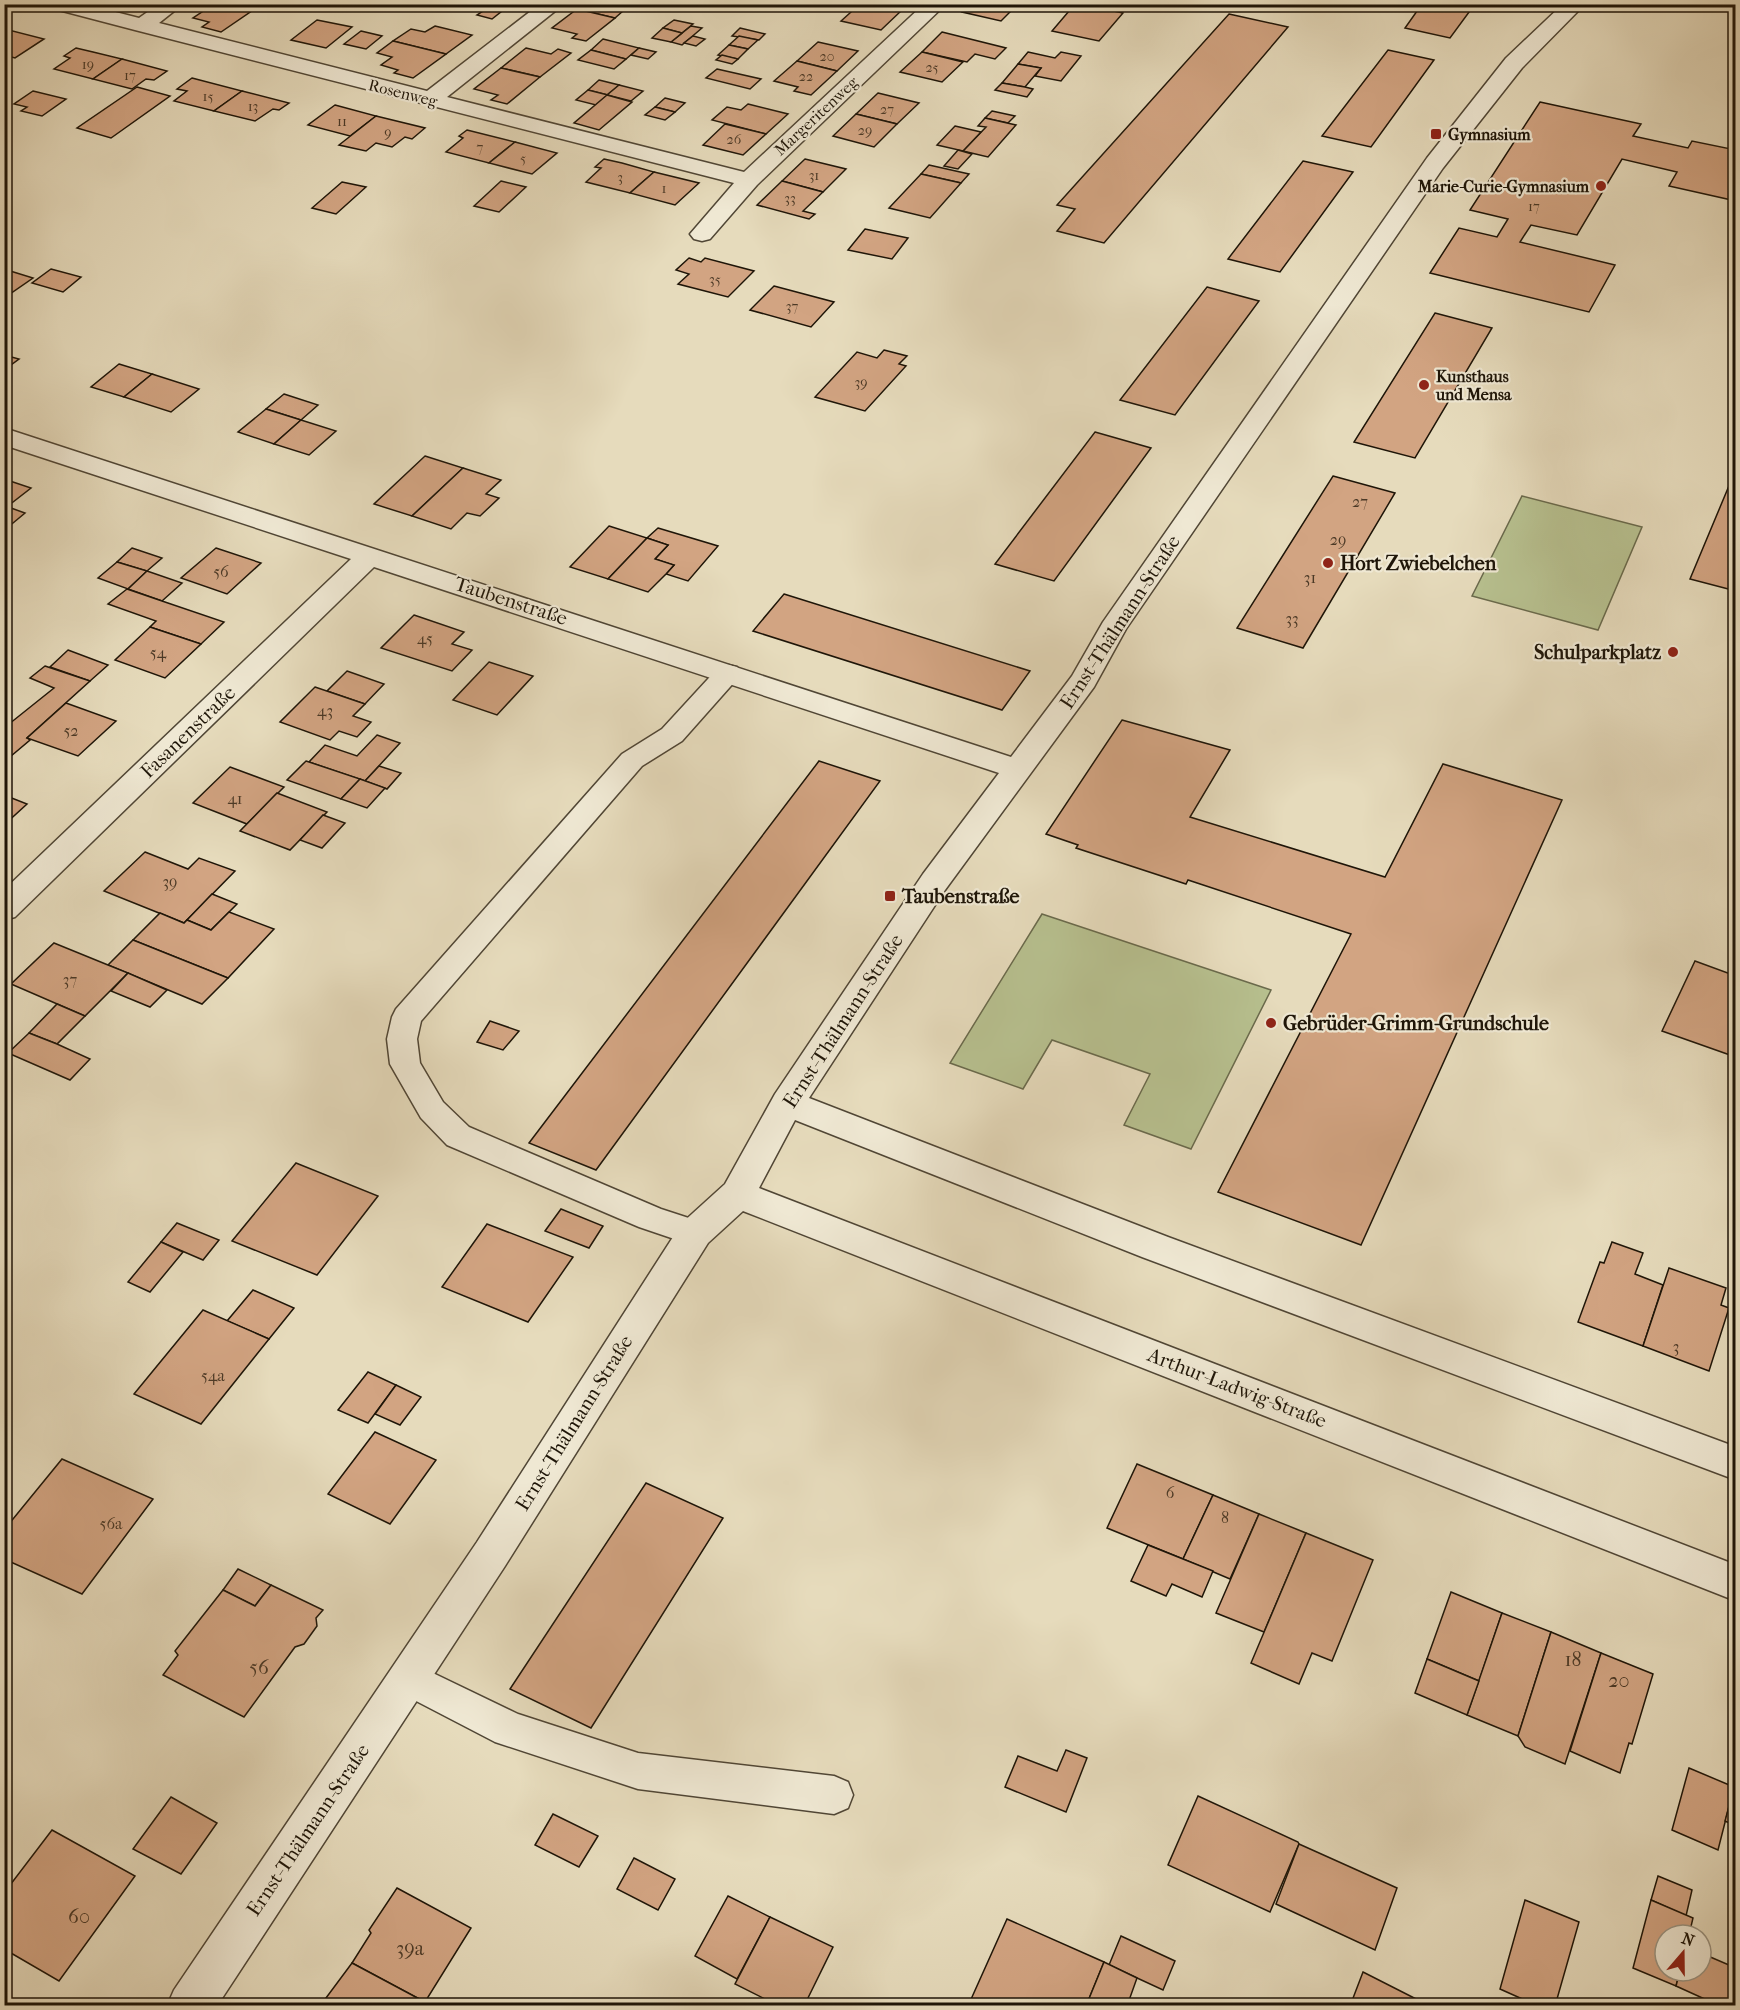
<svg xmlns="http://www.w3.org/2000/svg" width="1740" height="2010" font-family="'IM FELL French Canon',serif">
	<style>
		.green { fill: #b7c08f; stroke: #6a6a4c; stroke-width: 1.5 }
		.building { fill: #d2a482; stroke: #1e1508; stroke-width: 1.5 }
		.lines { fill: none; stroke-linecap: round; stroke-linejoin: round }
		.lane-casing { stroke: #504635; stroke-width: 3 }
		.street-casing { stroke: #504635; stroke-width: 3 }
		.lane { fill: #efe8d3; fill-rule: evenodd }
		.street { fill: #efe8d3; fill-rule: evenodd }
		.poi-dot { fill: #8f2418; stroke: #efe8d3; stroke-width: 2 }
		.labels { text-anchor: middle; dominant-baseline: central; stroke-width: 4.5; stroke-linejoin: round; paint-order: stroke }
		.far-number-label { font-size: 14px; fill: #4b3926 }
		.far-street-label { font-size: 16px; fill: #1e1508; stroke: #efe8d3 }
		.far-poi-label { font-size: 16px; font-weight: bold; fill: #1e1508; stroke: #efe8d3; text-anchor: start }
		.number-label { font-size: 16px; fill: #4b3926 }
		.poi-label { font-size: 20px; font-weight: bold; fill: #1e1508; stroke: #efe8d3; text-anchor: start }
		.street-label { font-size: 20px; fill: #1e1508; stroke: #efe8d3 }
		.near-number-label { font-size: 20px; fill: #4b3926 }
	</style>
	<rect width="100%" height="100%" fill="#e6dbbc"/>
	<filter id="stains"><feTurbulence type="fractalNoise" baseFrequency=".00333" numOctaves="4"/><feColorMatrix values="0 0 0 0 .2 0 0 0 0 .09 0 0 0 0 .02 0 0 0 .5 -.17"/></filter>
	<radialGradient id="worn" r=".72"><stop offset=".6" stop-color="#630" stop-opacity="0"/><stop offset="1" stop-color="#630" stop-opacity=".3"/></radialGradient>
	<g class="green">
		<polygon points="1522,496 1642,527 1598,630 1472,596"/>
		<polygon points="1042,914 1271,990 1191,1149 1124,1125 1150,1074 1052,1040 1023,1089 950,1063"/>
	</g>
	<g class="building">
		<polygon points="214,4 243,4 256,8 221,32 202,27 209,22 193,18"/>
		<polygon points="462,4 511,4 492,19 477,15 483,11 460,6"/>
		<polygon points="582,4 631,4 615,18 577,9"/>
		<polygon points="666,4 696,4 689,10"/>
		<polygon points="770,4 799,4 792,10"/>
		<polygon points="860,4 872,4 901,11 881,30 841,21"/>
		<polygon points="872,4 908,4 901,11"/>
		<polygon points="971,4 1018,4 1001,21 962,12"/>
		<polygon points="1075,4 1081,4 1123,13 1099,41 1052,31"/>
		<polygon points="1422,4 1475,4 1450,38 1405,28"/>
		<polygon points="577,9 615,18 586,41 572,38 577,34 552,28"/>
		<polygon points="1229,14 1288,27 1104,243 1057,231 1075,209 1057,205"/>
		<polygon points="317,20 352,27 326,48 291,40"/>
		<polygon points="674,20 693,24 682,33 663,28"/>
		<polygon points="435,26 472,35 446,54 393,41 411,29 425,32"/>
		<polygon points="691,26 702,28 682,45 671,42"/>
		<polygon points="663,28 682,33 671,42 652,38"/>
		<polygon points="740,28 765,34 759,40 732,36"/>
		<polygon points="4,30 5,29 44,39 15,58 4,55"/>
		<polygon points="361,31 382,36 366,49 344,44"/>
		<polygon points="942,32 1006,48 995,59 975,54 967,62 922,52"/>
		<polygon points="693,36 705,39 696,46 684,43"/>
		<polygon points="739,36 758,40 748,49 729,45"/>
		<polygon points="603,39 639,48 626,59 591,50"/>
		<polygon points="393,41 446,54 413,78 394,73 398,70 381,65 392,57 377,53"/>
		<polygon points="818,42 858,51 837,71 797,61"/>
		<polygon points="729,45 748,49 738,59 718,55"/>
		<polygon points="76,48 93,52 122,59 93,79 54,69 70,58 64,56"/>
		<polygon points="526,48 551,54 558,49 571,53 540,77 501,68"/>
		<polygon points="639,48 656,52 648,59 631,55"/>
		<polygon points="591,50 626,59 614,69 578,60"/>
		<polygon points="1388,50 1434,60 1371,147 1322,136"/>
		<polygon points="922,52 963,62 942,82 900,72"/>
		<polygon points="1028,52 1055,58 1061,52 1081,56 1061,81 1035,76 1041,68 1018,64"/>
		<polygon points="722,55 738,59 732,64 716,60"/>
		<polygon points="122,59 167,71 154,80 146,79 132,89 93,79"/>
		<polygon points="797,61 837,71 811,95 794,91 798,87 774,81"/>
		<polygon points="1018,64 1041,68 1025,87 1002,83"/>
		<polygon points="501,68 540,77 507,104 491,100 498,95 474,89"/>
		<polygon points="717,69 761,79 750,89 706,78"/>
		<polygon points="192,78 242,91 214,111 174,101 187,91 177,89"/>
		<polygon points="599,80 619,85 608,95 588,90"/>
		<polygon points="1002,83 1025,87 1033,89 1027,97 995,90"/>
		<polygon points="619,85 643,91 631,101 607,95"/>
		<polygon points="137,87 170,96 111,138 77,128"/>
		<polygon points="588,90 608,95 596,105 576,100"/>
		<polygon points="33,91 66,99 42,116 21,111 27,107 14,104"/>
		<polygon points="242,91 289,103 279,110 273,109 255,121 214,111"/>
		<polygon points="878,93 919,103 897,124 856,114"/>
		<polygon points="607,95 632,102 599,130 574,123"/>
		<polygon points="665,98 685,103 675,112 655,107"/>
		<polygon points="1540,102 1641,124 1633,136 1688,148 1692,141 1736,150 1736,201 1669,186 1677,172 1622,159 1577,235 1531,225 1520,242 1615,265 1589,312 1430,273 1459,228 1497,237 1508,219 1470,210"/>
		<polygon points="748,104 788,114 766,134 712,120 727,107 741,110"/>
		<polygon points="335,105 376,116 350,136 308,125"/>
		<polygon points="655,107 675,112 665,120 645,115"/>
		<polygon points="992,111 1015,116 1008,123 985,118"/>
		<polygon points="856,114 897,124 874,147 833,136"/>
		<polygon points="376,116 425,128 412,139 405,137 392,147 376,143 366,151 339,145"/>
		<polygon points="985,118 1016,125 988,157 963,151 986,127 978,126"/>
		<polygon points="725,124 766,134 743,155 703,145"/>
		<polygon points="955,126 981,132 963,151 937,145"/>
		<polygon points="467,130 515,142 489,163 446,152 463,138 459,136"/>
		<polygon points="515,142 557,153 532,174 489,163"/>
		<polygon points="958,150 972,154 958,169 944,166"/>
		<polygon points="604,159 622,163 654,172 630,193 586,182 601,168 595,167"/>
		<polygon points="805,159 846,169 823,192 782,181"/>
		<polygon points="1303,161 1353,172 1280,272 1228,259"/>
		<polygon points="929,165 969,174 961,183 921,174"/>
		<polygon points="654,172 699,183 675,205 630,193"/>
		<polygon points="921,174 961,183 930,218 889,208"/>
		<polygon points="501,181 526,187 499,212 474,206"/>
		<polygon points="782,181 823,192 803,211 815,214 809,219 757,205"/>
		<polygon points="342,182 366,187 336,214 312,208"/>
		<polygon points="865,229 908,238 892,259 848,250"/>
		<polygon points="689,258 701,262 705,258 754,271 728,297 678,284 689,274 676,270"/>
		<polygon points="51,269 81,277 63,292 32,283"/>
		<polygon points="7,270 33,278 4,298 4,271"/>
		<polygon points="774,286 834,302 811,327 750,310"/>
		<polygon points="1207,287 1259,301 1175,415 1120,400"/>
		<polygon points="1435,313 1492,328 1415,458 1354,442"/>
		<polygon points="884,350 907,356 899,364 906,366 865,411 815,397 857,352 877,358"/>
		<polygon points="4,355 19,359 4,370"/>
		<polygon points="119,364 152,374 124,397 91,387"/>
		<polygon points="152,374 199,389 171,412 124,397"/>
		<polygon points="284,394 318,405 301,420 266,409"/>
		<polygon points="266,409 301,420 274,444 238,432"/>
		<polygon points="301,420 336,431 309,455 274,444"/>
		<polygon points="1095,432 1151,448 1054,581 995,564"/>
		<polygon points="425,456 463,468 412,516 374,504"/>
		<polygon points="463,468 501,480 486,494 499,498 480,516 467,513 451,529 412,516"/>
		<polygon points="1736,469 1736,591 1690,579"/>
		<polygon points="1333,476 1395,493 1303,648 1237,628"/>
		<polygon points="4,479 31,488 4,509"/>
		<polygon points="11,508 25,513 7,528 4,527 4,513"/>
		<polygon points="609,526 647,538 608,579 570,567"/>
		<polygon points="658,528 718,546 688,581 666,574 674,565 655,559 668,545 647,538"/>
		<polygon points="647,538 668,545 655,559 674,565 666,574 648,592 608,579"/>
		<polygon points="132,548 162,558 147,571 117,562"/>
		<polygon points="216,548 261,563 227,594 181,578"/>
		<polygon points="117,562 147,571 128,589 98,578"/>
		<polygon points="147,571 182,583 162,601 128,589"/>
		<polygon points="127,589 162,601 224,622 201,644 150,627 156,621 108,604"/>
		<polygon points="784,594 1030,671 1002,710 753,631"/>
		<polygon points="414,615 464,632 452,644 472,650 452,671 381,648"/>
		<polygon points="150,627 201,644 165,678 115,660"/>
		<polygon points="68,650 108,665 90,681 50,667"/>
		<polygon points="489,662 533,676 497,715 453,700"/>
		<polygon points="45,666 90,681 27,738 30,740 4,762 4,728 54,688 30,678"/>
		<polygon points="347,671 384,684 365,704 327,691"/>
		<polygon points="315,687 365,704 353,716 371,722 357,737 339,731 330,740 280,722"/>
		<polygon points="66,703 116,721 78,756 27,738"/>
		<polygon points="1122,720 1230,750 1190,817 1385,877 1443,764 1562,800 1361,1245 1218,1192 1351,934 1188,880 1186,884 1076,848 1078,845 1046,834"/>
		<polygon points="377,735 400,743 365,781 309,762 325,745 357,756"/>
		<polygon points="306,761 360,779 341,799 287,780"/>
		<polygon points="819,761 880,781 596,1170 529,1143"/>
		<polygon points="379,766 401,773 387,789 365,781"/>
		<polygon points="230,767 284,787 247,824 193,803"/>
		<polygon points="360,779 385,788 367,808 341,799"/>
		<polygon points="277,793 327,812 290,850 240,831"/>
		<polygon points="4,795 27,804 4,825"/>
		<polygon points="323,815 345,823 322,848 300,840"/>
		<polygon points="145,852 188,869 199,858 235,871 184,923 104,891"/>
		<polygon points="212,894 237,904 211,930 187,920"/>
		<polygon points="229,912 274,929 228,978 133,940 160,913 184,923 187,920 211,930"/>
		<polygon points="133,940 228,978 202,1004 108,965"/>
		<polygon points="54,943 108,965 128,973 85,1016 11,984"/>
		<polygon points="1695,961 1736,976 1736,1041 1730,1055 1662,1031"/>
		<polygon points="128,973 167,990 150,1007 111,991"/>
		<polygon points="57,1004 85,1016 57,1044 29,1033"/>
		<polygon points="490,1021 519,1031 503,1050 477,1042"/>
		<polygon points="29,1033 57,1044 90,1059 70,1080 8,1053"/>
		<polygon points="296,1163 378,1196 317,1275 232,1241"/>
		<polygon points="561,1209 603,1226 589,1248 545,1231"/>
		<polygon points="177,1223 219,1240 203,1260 161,1242"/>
		<polygon points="487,1224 573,1257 528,1322 442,1287"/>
		<polygon points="161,1242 183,1252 150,1292 128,1282"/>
		<polygon points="1612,1242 1643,1253 1635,1274 1663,1285 1643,1346 1578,1322 1600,1262 1604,1263"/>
		<polygon points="1669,1268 1726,1288 1721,1305 1729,1308 1709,1371 1643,1346"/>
		<polygon points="253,1290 294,1308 269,1339 227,1321"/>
		<polygon points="203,1310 269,1339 201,1424 134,1394"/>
		<polygon points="368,1372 396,1385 368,1423 338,1410"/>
		<polygon points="396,1385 421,1397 400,1425 375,1414"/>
		<polygon points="375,1432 436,1460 390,1524 328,1494"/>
		<polygon points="62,1459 153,1499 82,1594 4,1559 4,1530"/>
		<polygon points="1137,1464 1213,1495 1183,1559 1107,1528"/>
		<polygon points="646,1483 723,1518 591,1728 510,1689"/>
		<polygon points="1213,1495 1259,1514 1230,1579 1183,1559"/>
		<polygon points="1259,1514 1306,1533 1264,1632 1216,1613"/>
		<polygon points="1306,1533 1373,1560 1332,1661 1312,1653 1299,1684 1251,1663"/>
		<polygon points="1148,1545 1213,1571 1202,1597 1172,1584 1166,1596 1131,1581"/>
		<polygon points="238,1569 271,1585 255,1606 223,1590"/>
		<polygon points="271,1585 323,1610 316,1618 317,1626 304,1644 295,1647 244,1717 163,1675 178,1655 175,1651 223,1590 255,1606"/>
		<polygon points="1451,1592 1502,1613 1479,1681 1427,1659"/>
		<polygon points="1502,1613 1551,1632 1518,1736 1467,1715"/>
		<polygon points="1551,1632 1601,1653 1565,1764 1525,1747 1518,1736"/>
		<polygon points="1601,1653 1653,1674 1632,1744 1629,1743 1620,1773 1570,1751"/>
		<polygon points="1427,1659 1479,1681 1467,1715 1415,1693"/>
		<polygon points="1066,1750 1087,1758 1066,1812 1005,1787 1018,1756 1057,1771"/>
		<polygon points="1689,1768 1734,1787 1718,1850 1672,1830"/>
		<polygon points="1734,1787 1736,1787 1736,1826 1725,1821"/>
		<polygon points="1198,1796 1298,1842 1299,1844 1270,1912 1168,1865"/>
		<polygon points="171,1797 217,1823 181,1874 133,1849"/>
		<polygon points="553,1814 598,1836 579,1867 535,1845"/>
		<polygon points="52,1830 135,1876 59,1981 4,1949 4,1893"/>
		<polygon points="1299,1844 1397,1888 1375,1950 1276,1904"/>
		<polygon points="634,1858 675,1879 658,1910 617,1889"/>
		<polygon points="1658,1876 1692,1890 1686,1916 1651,1900"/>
		<polygon points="397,1888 471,1928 425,2002 352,1963 371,1933 369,1930"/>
		<polygon points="728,1896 770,1917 737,1979 695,1956"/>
		<polygon points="1525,1900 1579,1922 1555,2006 1538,2006 1500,1989"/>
		<polygon points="1651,1900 1693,1918 1689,1935 1665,1935 1665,1971 1680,1971 1676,1986 1633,1968"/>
		<polygon points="770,1917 833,1947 804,2006 779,2006 735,1984"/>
		<polygon points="1007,1919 1104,1962 1086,2006 968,2006"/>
		<polygon points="1121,1936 1175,1961 1163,1990 1109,1965"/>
		<polygon points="1701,1953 1736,1968 1736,2006 1720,2006 1676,1986 1680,1971 1701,1971"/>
		<polygon points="1104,1962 1137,1978 1127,2006 1086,2006"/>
		<polygon points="352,1963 425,2002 423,2006 320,2006"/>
		<polygon points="1363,1972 1428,2005 1428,2006 1350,2006"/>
	</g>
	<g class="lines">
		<defs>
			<g id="lane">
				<polygon points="728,665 737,667 741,673 737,679 682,741 642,766 421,1021 417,1039 420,1063 443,1102 469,1127 661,1209 707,1224 711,1233 707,1242 695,1246 639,1227 447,1145 421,1118 390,1064 387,1039 392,1017 396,1009 622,754 662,729 719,667"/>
				<polygon points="408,1661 518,1714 638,1753 834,1776 848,1782 853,1795 848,1808 834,1814 638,1789 495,1742 395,1690 389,1678 395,1666"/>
			</g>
			<g id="street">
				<polygon points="48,4 84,4 139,18 159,4 183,4 159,23 427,91 540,4 564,4 447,97 744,172 924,4 946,4 757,185 710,239 702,241 694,239 690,234 734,183 135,30 51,8"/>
				<polygon points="1563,4 1585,4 1522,68 1443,168 1126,629 1094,687 945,890 809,1098 1168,1237 1736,1447 1736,1480 1142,1257 795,1120 759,1188 1736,1565 1736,1601 743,1211 708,1243 505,1566 217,2006 167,2006 174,1990 477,1542 682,1223 725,1184 775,1094 923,874 999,773 374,567 15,917 4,920 4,890 351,559 4,445 4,428 1011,757 1072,676 1103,622 1427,158 1506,58"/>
			</g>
		</defs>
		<use href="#lane" class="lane-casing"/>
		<use href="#street" class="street-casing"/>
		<use href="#lane" class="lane"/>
		<use href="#street" class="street"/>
	</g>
	<g class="poi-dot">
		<rect x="1430" y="128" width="12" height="12" rx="3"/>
		<circle cx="1601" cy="186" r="6"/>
		<circle cx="1424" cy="385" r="6"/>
		<circle cx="1328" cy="563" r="6"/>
		<circle cx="1673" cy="652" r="6"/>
		<rect x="884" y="890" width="12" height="12" rx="3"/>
		<circle cx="1271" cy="1023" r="6"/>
	</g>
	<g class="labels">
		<g class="far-number-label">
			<text x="827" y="56">20</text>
			<text x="88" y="64">19</text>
			<text x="932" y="67">25</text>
			<text x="130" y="75">17</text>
			<text x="806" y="76">22</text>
			<text x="208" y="96">15</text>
			<text x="253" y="106">13</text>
			<text x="887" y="109">27</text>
			<text x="342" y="121">11</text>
			<text x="865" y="130">29</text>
			<text x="388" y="132">9</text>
			<text x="734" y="139">26</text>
			<text x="480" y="147">7</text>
			<text x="523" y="158">5</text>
			<text x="814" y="175">31</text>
			<text x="620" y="177">3</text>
			<text x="664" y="188">1</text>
			<text x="790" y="198">33</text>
			<text x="1534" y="206">17</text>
			<text x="715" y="279">35</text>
			<text x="792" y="306">37</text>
			<text x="861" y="382">39</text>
		</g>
		<g class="far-street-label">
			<text transform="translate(403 93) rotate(14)">Rosenweg</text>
			<text transform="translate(816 116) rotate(-43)">Margeritenweg</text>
		</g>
		<g class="far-poi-label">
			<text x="1448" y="134">Gymnasium</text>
			<text x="1589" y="186" text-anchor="end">Marie-Curie-Gymnasium</text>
			<text x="1436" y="376">Kunsthaus<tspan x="1436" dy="18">und Mensa</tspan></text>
		</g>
		<g class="number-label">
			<text x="1360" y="501">27</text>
			<text x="1338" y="539">29</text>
			<text x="221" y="571">56</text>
			<text x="1310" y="577">31</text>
			<text x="1292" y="618">33</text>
			<text x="425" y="638">45</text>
			<text x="158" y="652">54</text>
			<text x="325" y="710">43</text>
			<text x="71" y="730">52</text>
			<text x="235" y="798">41</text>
			<text x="170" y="881">39</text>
			<text x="70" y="979">37</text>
			<text x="1676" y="1346">3</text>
			<text x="213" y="1375">54a</text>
			<text x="1170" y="1492">6</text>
			<text x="1225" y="1517">8</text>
			<text x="111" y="1523">56a</text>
		</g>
		<g class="poi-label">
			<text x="1340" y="563">Hort Zwiebelchen</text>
			<text x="1661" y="652" text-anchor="end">Schulparkplatz</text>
			<text x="902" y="896">Taubenstraße</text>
			<text x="1283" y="1023">Gebrüder-Grimm-Grundschule</text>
		</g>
		<g class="street-label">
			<text transform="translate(511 601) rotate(18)">Taubenstraße</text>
			<text transform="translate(1120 622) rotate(-57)">Ernst-Thälmann-Straße</text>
			<text transform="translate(188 732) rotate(-44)">Fasanenstraße</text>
			<text transform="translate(843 1021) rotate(-57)">Ernst-Thälmann-Straße</text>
			<text transform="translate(1237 1388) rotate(21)">Arthur-Ladwig-Straße</text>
			<text transform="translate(574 1423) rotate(-58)">Ernst-Thälmann-Straße</text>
			<text transform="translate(308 1830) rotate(-56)">Ernst-Thälmann-Straße</text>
		</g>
		<g class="near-number-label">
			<text x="1573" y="1659">18</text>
			<text x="259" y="1667">56</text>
			<text x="1619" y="1680">20</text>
			<text x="79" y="1916">60</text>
			<text x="410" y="1948">39a</text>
		</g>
	</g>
	<rect width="1740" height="2010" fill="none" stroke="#e6dbbc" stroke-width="24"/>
	<rect x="6" y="6" width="1728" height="1998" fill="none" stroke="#1e1508" stroke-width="3"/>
	<rect x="12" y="12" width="1716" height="1986" fill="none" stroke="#1e1508" stroke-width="1.5"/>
	<g transform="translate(1683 1953) rotate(20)"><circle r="28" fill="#efe8d3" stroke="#9b9482" stroke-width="1.5"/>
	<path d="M0-4.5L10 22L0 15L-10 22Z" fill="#8f2418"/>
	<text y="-9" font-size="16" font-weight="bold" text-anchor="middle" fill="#1e1508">N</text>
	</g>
	<rect width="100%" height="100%" filter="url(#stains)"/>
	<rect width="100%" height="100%" fill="url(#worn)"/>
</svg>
